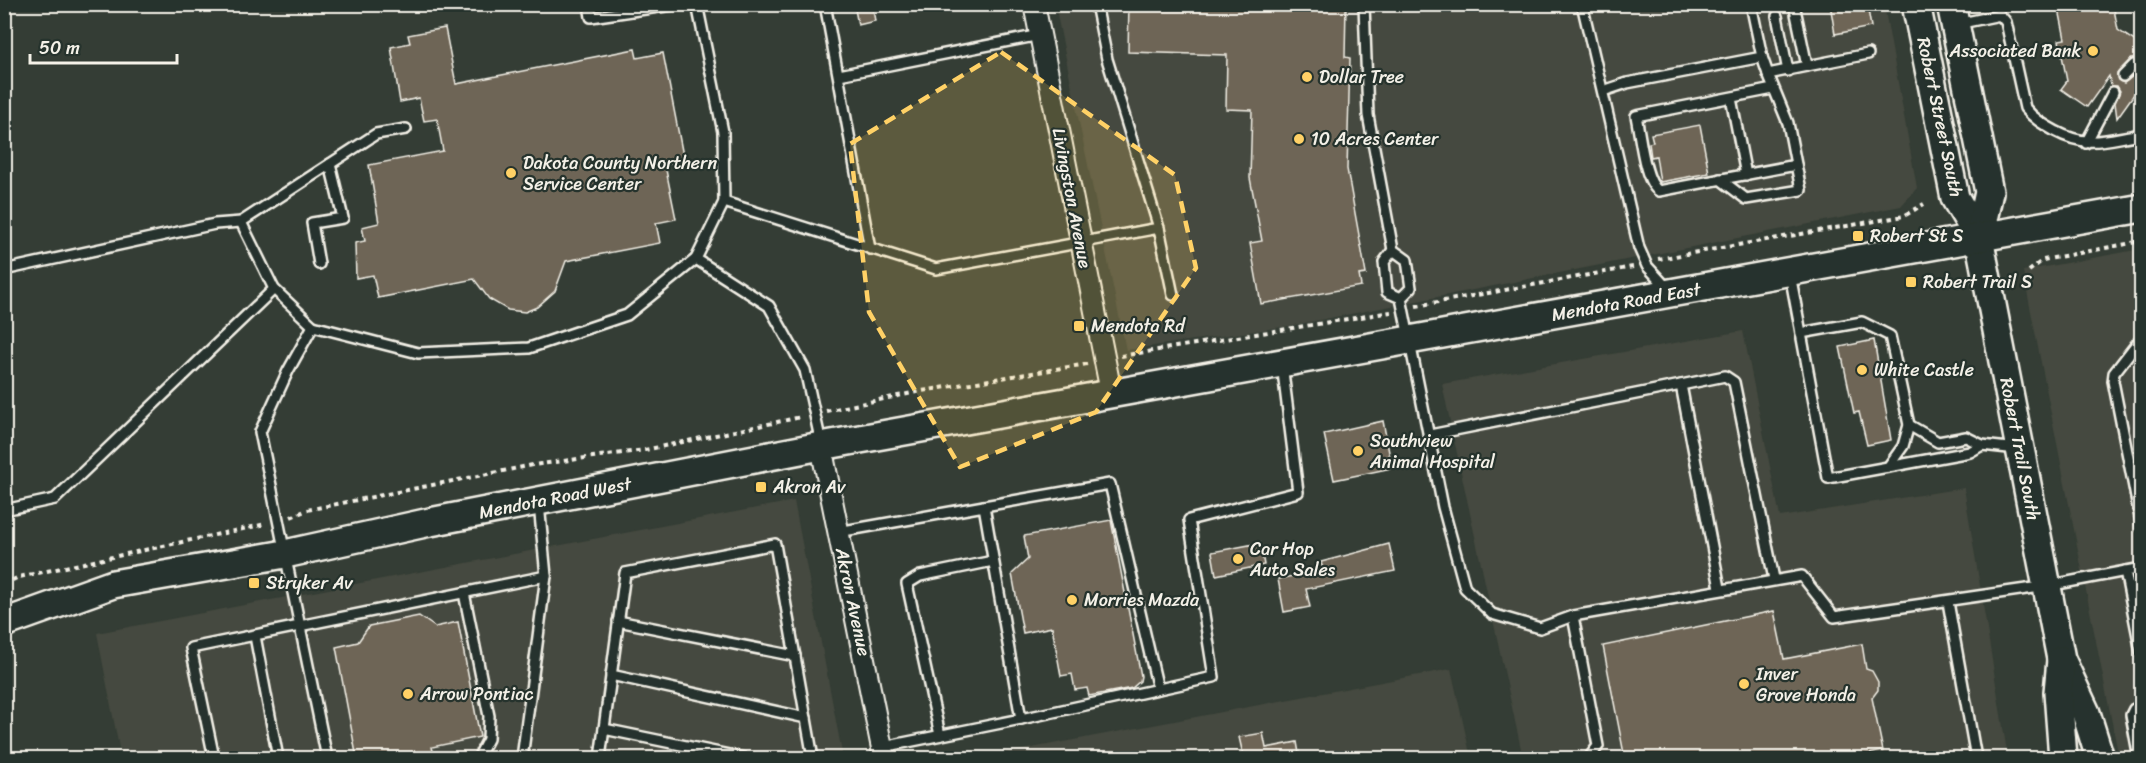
<svg xmlns="http://www.w3.org/2000/svg" width="2146" height="763" font-family="Sriracha,sans-serif">
	<style>
		.built { fill: #45493f }
		.building { fill: #6e6556; stroke: #f4f1e8; stroke-width: 1.5 }
		.lines { fill: none; stroke-linecap: round; stroke-linejoin: round }
		.lane-casing { stroke: #f4f1e8; stroke-width: 14 }
		.street-casing { stroke: #f4f1e8; stroke-width: 24 }
		.secondary-casing { stroke: #f4f1e8; stroke-width: 32 }
		.path { stroke: #f4f1e8; stroke-width: 4; stroke-dasharray: 4.5 4.5; stroke-linecap: butt }
		.lane { stroke: #26332d; stroke-width: 9 }
		.street { stroke: #26332d; stroke-width: 20 }
		.secondary { stroke: #26332d; stroke-width: 27 }
		.marked { fill: #ffd166; fill-opacity: 0.2; stroke: #ffd166; stroke-width: 4.5; stroke-dasharray: 12 8; stroke-linejoin: round }
		.poi-dot { fill: #ffd166; stroke: #26332d; stroke-width: 2 }
		.labels { text-anchor: middle; dominant-baseline: central; stroke-width: 4.5; stroke-linejoin: round; paint-order: stroke }
		.poi-label { font-size: 18px; fill: #f4f1e8; stroke: #26332d; text-anchor: start }
		.street-label { font-size: 18px; fill: #f4f1e8; stroke: #26332d }
	</style>
	<rect width="100%" height="100%" fill="#343d35"/>
	<filter id="ink" filterUnits="userSpaceOnUse"><feTurbulence type="fractalNoise" baseFrequency=".0167" numOctaves="2"/><feDisplacementMap in="SourceGraphic" scale="12" xChannelSelector="R" yChannelSelector="G"/><feConvolveMatrix kernelMatrix="1 2 1 2 8 2 1 2 1" color-interpolation-filters="sRGB"/></filter>
	<g filter="url(#ink)">
		<g class="built">
			<polygon points="1055,5 1884,5 1917,188 1901,206 1289,326 1126,350"/>
			<polygon points="2141,249 2141,758 2119,758 2023,271"/>
			<polygon points="1743,331 1780,517 1964,488 2008,758 1523,758 1442,384"/>
			<polygon points="794,501 843,758 121,758 97,633"/>
			<polygon points="1451,669 1471,758 978,758"/>
		</g>
		<g class="building">
			<polygon points="854,4 872,4 875,21 858,25"/>
			<polygon points="1129,4 1346,4 1345,57 1350,58 1347,169 1366,274 1359,275 1361,286 1261,304 1250,243 1262,241 1250,178 1252,110 1226,109 1227,55 1128,52"/>
			<polygon points="1830,4 1867,4 1871,27 1835,34"/>
			<polygon points="2058,4 2113,4 2118,30 2142,46 2142,55 2130,60 2117,74 2118,80 2124,83 2142,69 2142,83 2117,118 2115,103 2120,91 2117,86 2111,86 2109,76 2087,107 2061,89 2067,81 2059,40 2065,39"/>
			<polygon points="445,28 456,84 635,49 637,58 663,53 684,161 665,165 676,219 656,223 660,243 566,261 555,291 537,307 525,312 508,310 489,299 474,279 378,298 373,275 356,278 355,243 365,241 362,227 379,223 369,165 443,151 437,119 424,121 419,98 400,102 391,47 410,43 408,35"/>
			<polygon points="1700,125 1709,173 1660,182 1656,156 1651,157 1649,143 1653,142 1651,134"/>
			<polygon points="1874,340 1891,440 1867,445 1859,412 1854,413 1840,347"/>
			<polygon points="1383,421 1392,468 1334,480 1324,434"/>
			<polygon points="1111,520 1141,676 1140,681 1132,688 1089,696 1087,688 1075,690 1072,674 1061,676 1052,627 1023,633 1012,574 1028,559 1024,536"/>
			<polygon points="1260,543 1264,565 1216,575 1212,552"/>
			<polygon points="1389,544 1395,571 1306,589 1310,607 1284,612 1278,579 1323,570 1321,562"/>
			<polygon points="1774,611 1784,659 1862,644 1866,669 1872,671 1878,682 1878,690 1872,698 1883,751 1843,759 1625,759 1603,646"/>
			<polygon points="419,616 435,627 458,622 480,737 432,747 435,759 357,759 336,647 358,642 369,626"/>
			<polygon points="1263,733 1266,748 1297,742 1300,759 1244,759 1239,737"/>
		</g>
		<g class="lines">
			<defs>
				<g id="lane">
					<polyline points="589,4 591,17 679,4"/>
					<polyline points="697,4 723,132 724,202"/>
					<polyline points="825,4 870,249"/>
					<polyline points="1364,4 1368,115 1393,250 1407,260 1411,288 1401,298"/>
					<polyline points="1582,4 1639,248 1647,266 1669,290"/>
					<polyline points="1794,4 1807,66 1868,54"/>
					<polyline points="1777,16 1788,71"/>
					<path d="M1957,24L2000,15L2006,22L2025,108C2034,119 2043,124 2055,131C2088,149 2107,139 2142,134"/>
					<polyline points="1762,57 1768,74 1807,66"/>
					<polyline points="839,75 1040,35"/>
					<polyline points="2123,76 2134,65 2142,62"/>
					<path d="M1773,89L1636,116C1640,133 1644,183 1659,191L1796,165"/>
					<polyline points="1603,91 1627,83 1762,57 1751,4"/>
					<polyline points="1731,98 1746,175"/>
					<polyline points="2086,143 2113,92"/>
					<polyline points="1720,179 1746,199 1801,190 1788,123 1768,74"/>
					<polyline points="241,222 376,134 406,129"/>
					<polyline points="1159,228 1173,295"/>
					<polyline points="1393,250 1384,262 1387,292 1401,298"/>
					<polyline points="696,259 724,202 936,269 1159,228 1107,59 1096,4"/>
					<polyline points="319,264 312,223 343,218 330,164"/>
					<polyline points="4,270 215,224 241,222 274,289 313,326"/>
					<polyline points="1790,274 1828,478 1970,452 1982,445"/>
					<polyline points="1401,298 1443,507 1465,588 1492,614 1540,628 1573,616"/>
					<polyline points="1801,333 1862,322 1890,336 1909,425 1903,446 1888,467"/>
					<polyline points="2142,337 2114,373 2113,381 2142,528"/>
					<polyline points="1681,385 1725,376 1734,382 1774,579"/>
					<polyline points="1909,425 1938,442 1966,437 1982,445 2017,449"/>
					<polyline points="1430,435 1681,385 1720,588"/>
					<polyline points="984,506 1110,484 1158,689"/>
					<polyline points="4,510 55,499 274,289"/>
					<polyline points="838,532 984,506 1021,719 883,747"/>
					<polyline points="2125,571 2142,657"/>
					<polyline points="464,593 489,716 488,739 478,758"/>
					<polyline points="1948,602 1976,758"/>
					<polyline points="618,621 795,656"/>
					<polyline points="255,636 278,758"/>
					<polyline points="611,675 806,718"/>
					<polyline points="1021,719 1214,677 1189,520 1298,492 1282,364"/>
					<polyline points="604,729 744,758"/>
					<polyline points="940,735 907,584 920,576 993,561"/>
					<polyline points="214,758 191,648 546,576 539,504"/>
					<polyline points="327,758 260,432 288,371 313,326 418,353 529,348 627,315 696,259 769,306 805,370 821,443"/>
					<polyline points="522,758 546,576"/>
					<polyline points="600,758 625,573 775,544 813,758"/>
					<polyline points="1589,758 1598,746 1573,616 1802,576 1834,617 2047,586 2142,568"/>
					<polyline points="2139,758 2131,715 2134,709 2142,707"/>
				</g>
				<g id="street">
					<polyline points="1034,4 1111,392"/>
					<polyline points="821,446 884,758"/>
				</g>
				<g id="secondary">
					<polyline points="1916,4 1955,198 1979,238 2061,659 2086,713 2100,758"/>
					<polyline points="1951,4 1989,192 1979,238"/>
					<polyline points="4,623 113,584 285,554 430,522 821,446 2142,208"/>
					<polyline points="2061,660 2058,692 2063,758"/>
				</g>
			</defs>
			<use href="#lane" class="lane-casing"/>
			<use href="#street" class="street-casing"/>
			<use href="#secondary" class="secondary-casing"/>
			<g class="path">
				<polyline points="1658,259 1904,216 1924,204"/>
				<polyline points="2029,271 2043,260 2142,241"/>
				<polyline points="1416,306 1633,267"/>
				<polyline points="1121,356 1391,312"/>
				<polyline points="826,411 922,391 1087,364"/>
				<polyline points="291,517 307,510 533,465 645,450 801,417"/>
				<polyline points="4,584 19,577 266,524"/>
			</g>
			<use href="#lane" class="lane"/>
			<use href="#street" class="street"/>
			<use href="#secondary" class="secondary"/>
		</g>
	</g>
	<path class="marked" d="M1001,52L1175,175L1196,268L1096,412L960,467L869,312L850,144Z"/>
	<g class="poi-dot">
		<circle cx="2093" cy="51" r="6"/>
		<circle cx="1307" cy="77" r="6"/>
		<circle cx="1299" cy="139" r="6"/>
		<circle cx="511" cy="173" r="6"/>
		<rect x="1852" y="230" width="12" height="12" rx="3"/>
		<rect x="1905" y="276" width="12" height="12" rx="3"/>
		<rect x="1073" y="320" width="12" height="12" rx="3"/>
		<circle cx="1862" cy="370" r="6"/>
		<circle cx="1358" cy="451" r="6"/>
		<rect x="755" y="481" width="12" height="12" rx="3"/>
		<circle cx="1238" cy="559" r="6"/>
		<rect x="248" y="577" width="12" height="12" rx="3"/>
		<circle cx="1072" cy="600" r="6"/>
		<circle cx="1744" cy="684" r="6"/>
		<circle cx="408" cy="694" r="6"/>
	</g>
	<g class="labels">
		<g class="poi-label">
			<text x="2081" y="51" text-anchor="end">Associated Bank</text>
			<text x="1319" y="77">Dollar Tree</text>
			<text x="1311" y="139">10 Acres Center</text>
			<text x="523" y="163">Dakota County Northern<tspan x="523" dy="21">Service Center</tspan></text>
			<text x="1870" y="236">Robert St S</text>
			<text x="1923" y="282">Robert Trail S</text>
			<text x="1091" y="326">Mendota Rd</text>
			<text x="1874" y="370">White Castle</text>
			<text x="1370" y="441">Southview<tspan x="1370" dy="21">Animal Hospital</tspan></text>
			<text x="773" y="487">Akron Av</text>
			<text x="1250" y="549">Car Hop<tspan x="1250" dy="21">Auto Sales</tspan></text>
			<text x="266" y="583">Stryker Av</text>
			<text x="1084" y="600">Morries Mazda</text>
			<text x="1756" y="674">Inver<tspan x="1756" dy="21">Grove Honda</tspan></text>
			<text x="420" y="694">Arrow Pontiac</text>
		</g>
		<g class="street-label">
			<text transform="translate(1940 117) rotate(78)">Robert Street South</text>
			<text transform="translate(1072 198) rotate(79)">Livingston Avenue</text>
			<text transform="translate(1626 302) rotate(-10)">Mendota Road East</text>
			<text transform="translate(2020 449) rotate(79)">Robert Trail South</text>
			<text transform="translate(555 498) rotate(-11)">Mendota Road West</text>
			<text transform="translate(853 602) rotate(78)">Akron Avenue</text>
		</g>
	</g>
	<rect width="2146" height="763" fill="none" stroke="#26332d" stroke-width="24"/>
	<rect x="12" y="12" width="2122" height="739" fill="none" stroke="#f4f1e8" stroke-width="2" filter="url(#ink)"/>
	<path d="M30 54v9h147v-9" fill="none" stroke="#f4f1e8" stroke-width="3"/>
	<text x="39" y="54" font-size="18" fill="#f4f1e8" stroke="#26332d" stroke-width="4.5" paint-order="stroke">50 m</text>
</svg>
